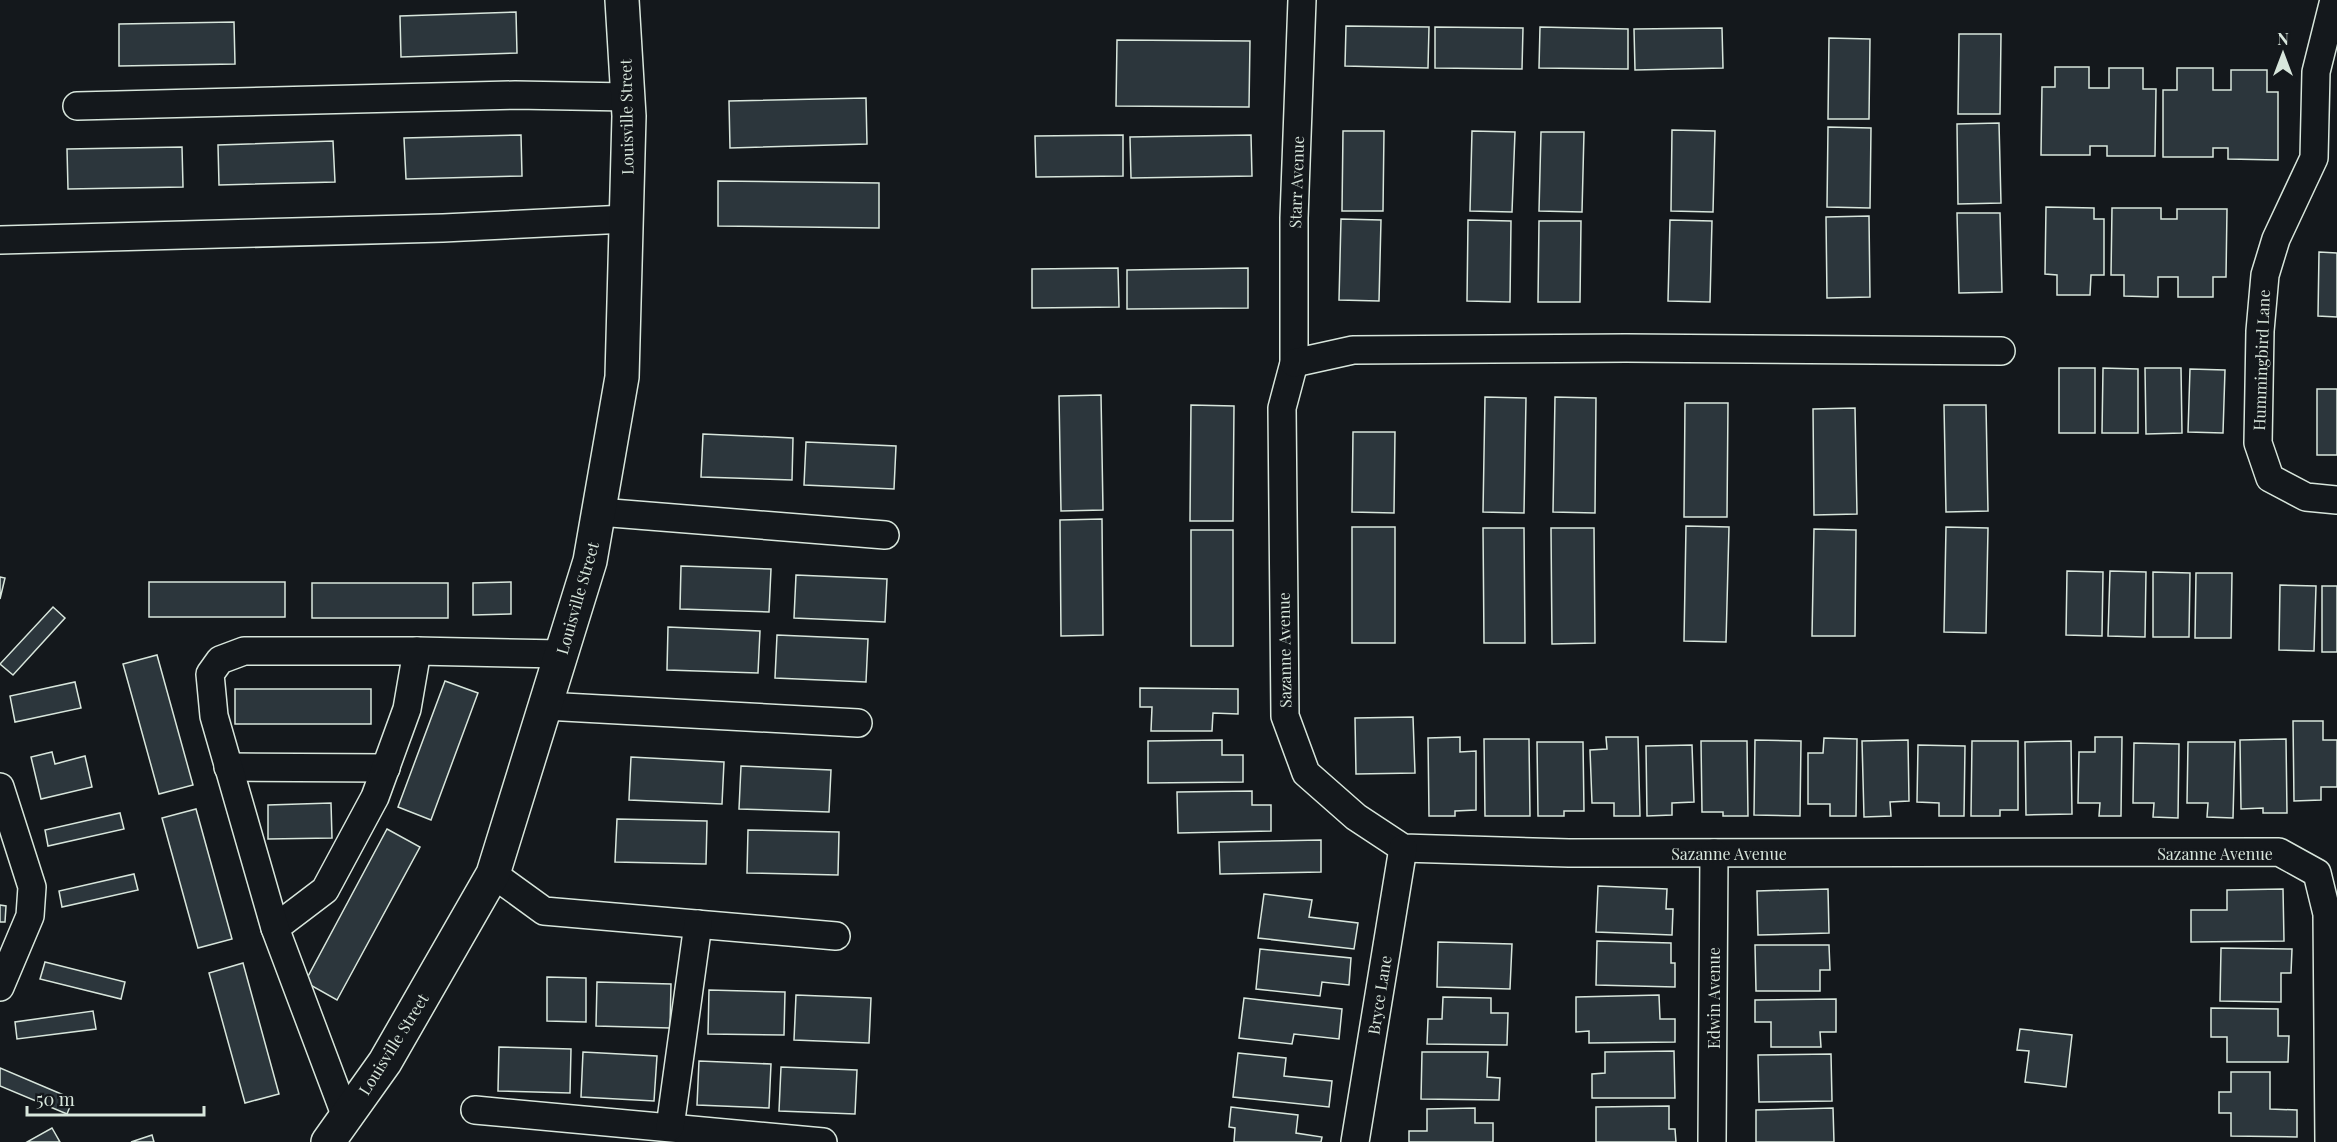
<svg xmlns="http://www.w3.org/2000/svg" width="2337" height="1142" font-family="'Playfair Display',serif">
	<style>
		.building { fill: #2c363c; stroke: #d8e6dc; stroke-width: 1.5 }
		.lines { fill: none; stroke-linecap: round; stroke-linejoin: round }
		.minor-casing { stroke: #d8e6dc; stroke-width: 30 }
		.major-casing { stroke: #d8e6dc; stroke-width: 36 }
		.minor { stroke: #14181c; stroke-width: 27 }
		.major { stroke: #14181c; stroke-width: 33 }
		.labels { text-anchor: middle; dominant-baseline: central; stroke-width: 4.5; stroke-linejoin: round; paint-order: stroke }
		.street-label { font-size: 16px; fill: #d8e6dc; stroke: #14181c }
	</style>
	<rect width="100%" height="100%" fill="#14181c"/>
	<g class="building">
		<polygon points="516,12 517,53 401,57 400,16"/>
		<polygon points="234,22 235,64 119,66 119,24"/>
		<polygon points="1346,26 1429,27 1428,68 1345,66"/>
		<polygon points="1435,27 1523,28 1522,69 1435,68"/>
		<polygon points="1540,27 1628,29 1628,69 1539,68"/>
		<polygon points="1722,28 1723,68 1635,70 1634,29"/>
		<polygon points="1959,34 2001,34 2000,114 1958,114"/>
		<polygon points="1829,38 1870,39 1869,119 1828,119"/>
		<polygon points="1117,40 1250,41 1249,107 1116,106"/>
		<polygon points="2055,67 2089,67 2089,88 2109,88 2109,68 2143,68 2143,89 2156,89 2155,156 2107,156 2107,146 2090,146 2090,155 2041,155 2042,87 2055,87"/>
		<polygon points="2177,68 2213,68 2213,90 2231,90 2231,70 2267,70 2267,92 2278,92 2278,160 2228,159 2228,148 2213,148 2213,157 2163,157 2163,90 2177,90"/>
		<polygon points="866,98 867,144 730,148 729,101"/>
		<polygon points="1999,123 2001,203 1958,204 1957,124"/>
		<polygon points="1828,127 1871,128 1870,208 1827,207"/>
		<polygon points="1672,130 1715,131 1713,212 1671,211"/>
		<polygon points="1343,131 1384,131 1383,211 1342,211"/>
		<polygon points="1472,131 1515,132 1512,212 1470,211"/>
		<polygon points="1541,132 1584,132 1582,212 1539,211"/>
		<polygon points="521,135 522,176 406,179 404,138"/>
		<polygon points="1123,135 1123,176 1036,177 1035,136"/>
		<polygon points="1251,135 1252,176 1131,178 1130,137"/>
		<polygon points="333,141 335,182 219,185 218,145"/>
		<polygon points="182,147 183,187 68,189 67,149"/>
		<polygon points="718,181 879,183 879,228 718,226"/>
		<polygon points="2046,207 2094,208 2094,219 2104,219 2104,275 2091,275 2090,295 2057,295 2057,275 2045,274"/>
		<polygon points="2112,208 2161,208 2161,219 2177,219 2177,209 2227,209 2226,277 2213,277 2213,297 2178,297 2178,277 2158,277 2158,297 2124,296 2124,275 2111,275"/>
		<polygon points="1957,213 2000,213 2002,292 1959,293"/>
		<polygon points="1869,216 1870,297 1827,298 1826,217"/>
		<polygon points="1341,219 1381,220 1379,301 1339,300"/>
		<polygon points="1468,220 1511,221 1510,302 1467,301"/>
		<polygon points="1670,220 1712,221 1710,302 1668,301"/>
		<polygon points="1539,221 1581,221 1580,302 1538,302"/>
		<polygon points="2319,252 2337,253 2337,317 2318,316"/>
		<polygon points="1118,268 1119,307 1032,308 1032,269"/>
		<polygon points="1248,268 1248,308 1127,309 1127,270"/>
		<rect x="2059" y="368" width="36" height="65"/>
		<polygon points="2103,368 2138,369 2138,433 2102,433"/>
		<polygon points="2145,368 2181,368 2182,433 2146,434"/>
		<polygon points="2190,369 2225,370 2223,433 2188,432"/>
		<rect x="2317" y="389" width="20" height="66"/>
		<polygon points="1101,395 1103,510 1061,511 1059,396"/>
		<polygon points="1485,397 1526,398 1524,513 1483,512"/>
		<polygon points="1555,397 1596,398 1595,513 1553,512"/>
		<polygon points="1685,403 1728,403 1727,517 1684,517"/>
		<polygon points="1191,405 1234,406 1233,521 1190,521"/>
		<polygon points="1944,405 1986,405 1988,511 1946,512"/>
		<polygon points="1855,408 1857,514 1814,515 1813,409"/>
		<polygon points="1353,432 1395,432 1394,513 1352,512"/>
		<polygon points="703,434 793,438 792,480 701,477"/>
		<polygon points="806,442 896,446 894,489 804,485"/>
		<polygon points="1102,519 1103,635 1061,636 1060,520"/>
		<polygon points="1686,526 1729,527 1726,642 1684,641"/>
		<rect x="1352" y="527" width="43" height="116"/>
		<polygon points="1946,527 1988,528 1986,633 1944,632"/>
		<polygon points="1483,528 1524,528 1525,643 1484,643"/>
		<polygon points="1551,528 1594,528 1595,643 1552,644"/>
		<polygon points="1814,529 1856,530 1855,636 1812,636"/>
		<rect x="1191" y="530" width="42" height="116"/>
		<polygon points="681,566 771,569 769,612 680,609"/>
		<polygon points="2067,571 2103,572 2102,636 2066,635"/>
		<polygon points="2110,571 2146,572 2145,637 2108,636"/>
		<polygon points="2153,572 2190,573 2189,637 2153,637"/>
		<polygon points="2196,573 2232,573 2231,638 2195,638"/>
		<polygon points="796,575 887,579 885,622 794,618"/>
		<polygon points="0,577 5,578 0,599"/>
		<rect x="149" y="582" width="136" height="35"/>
		<polygon points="511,582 511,614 473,615 473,583"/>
		<rect x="312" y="583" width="136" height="35"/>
		<polygon points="2280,585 2316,586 2314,651 2279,650"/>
		<rect x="2322" y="586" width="15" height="66"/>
		<polygon points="53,607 65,618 13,675 0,664"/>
		<polygon points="668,627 760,631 758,673 667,670"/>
		<polygon points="777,635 868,639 866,682 775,678"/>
		<polygon points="157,655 193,785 159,794 123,664"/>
		<polygon points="445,681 478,693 431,820 398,807"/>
		<polygon points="75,682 81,708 15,722 10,696"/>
		<polygon points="1140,688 1238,689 1238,714 1213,713 1212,731 1151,731 1152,707 1140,707"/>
		<rect x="235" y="689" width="136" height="35"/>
		<polygon points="1413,717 1415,773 1356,774 1355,718"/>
		<polygon points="2293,721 2323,721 2323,740 2337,740 2337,787 2321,787 2321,800 2294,801"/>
		<polygon points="1460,737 1460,752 1476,751 1476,810 1455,811 1455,816 1429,816 1428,738"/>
		<polygon points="1606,737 1638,737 1640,816 1614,816 1614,803 1592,803 1590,750 1607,749"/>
		<polygon points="2095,737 2122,737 2121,816 2099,816 2100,803 2078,803 2079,752 2095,752"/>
		<polygon points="1824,738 1857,739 1856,816 1830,816 1830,804 1808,804 1808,753 1823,753"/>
		<polygon points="1484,739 1529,739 1530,816 1485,816"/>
		<polygon points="2286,739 2287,813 2263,813 2263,808 2241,809 2240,740"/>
		<polygon points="1222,740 1222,755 1243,755 1243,782 1148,783 1148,741"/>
		<polygon points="1755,740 1801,741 1800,816 1754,815"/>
		<polygon points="1908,740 1909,801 1890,802 1891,816 1864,817 1862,741"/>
		<polygon points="1701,741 1747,741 1748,816 1723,816 1723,812 1702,812"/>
		<polygon points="1972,741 2018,741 2018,810 2000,810 2000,816 1971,816"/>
		<polygon points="2071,741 2072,814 2026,815 2025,742"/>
		<polygon points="1537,742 1583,742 1584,811 1564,811 1564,816 1538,816"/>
		<polygon points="2188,742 2235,742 2233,818 2207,817 2208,803 2187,803"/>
		<polygon points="2134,743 2179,744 2178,818 2153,817 2154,803 2133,803"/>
		<polygon points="1692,745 1694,802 1672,803 1672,815 1647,816 1646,746"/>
		<polygon points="1918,745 1965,746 1964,816 1939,816 1939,803 1917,802"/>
		<polygon points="52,752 55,764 85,756 92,787 41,799 31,757"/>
		<polygon points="631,757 724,762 722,804 629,800"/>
		<polygon points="741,766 831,770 829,812 739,809"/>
		<polygon points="1252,791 1252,805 1271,805 1271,831 1178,833 1177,792"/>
		<polygon points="331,803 332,838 268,839 268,805"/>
		<polygon points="196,809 232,939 198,948 162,818"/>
		<polygon points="120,813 124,829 48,846 45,830"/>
		<polygon points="617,819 707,821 706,864 615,862"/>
		<polygon points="387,829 420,847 337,1000 305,982"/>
		<polygon points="748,830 839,832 838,875 747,873"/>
		<polygon points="1321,840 1321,872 1220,874 1219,842"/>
		<polygon points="134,874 138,890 62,907 59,891"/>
		<polygon points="1598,886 1667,889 1666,909 1673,909 1672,935 1596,932"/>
		<polygon points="1828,889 1829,933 1758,935 1757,891"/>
		<polygon points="2283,889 2284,941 2191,942 2191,910 2227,910 2227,890"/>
		<polygon points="1264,894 1312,900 1309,917 1358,923 1354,949 1258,938"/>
		<polygon points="0,905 6,906 5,922 0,922"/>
		<polygon points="1597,941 1671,943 1671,963 1675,963 1675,987 1596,985"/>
		<polygon points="1438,942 1512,944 1510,989 1437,987"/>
		<polygon points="1755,945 1829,945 1830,970 1820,970 1820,991 1756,991"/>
		<polygon points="2221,948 2292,949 2291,973 2281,973 2281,1002 2220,1001"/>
		<polygon points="1260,949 1351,958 1349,985 1322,982 1320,996 1256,989"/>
		<polygon points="45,962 125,982 121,999 40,979"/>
		<polygon points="243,963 279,1094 245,1103 209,973"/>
		<polygon points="547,977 586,978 586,1022 547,1021"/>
		<polygon points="597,982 671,984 670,1028 596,1026"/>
		<polygon points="709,990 785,992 784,1035 708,1034"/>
		<polygon points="796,995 871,998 869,1043 794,1040"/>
		<polygon points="1659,995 1660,1019 1675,1019 1675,1042 1589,1043 1589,1031 1576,1032 1576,997"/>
		<polygon points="1443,997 1491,998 1491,1013 1508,1013 1507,1045 1427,1044 1428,1019 1442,1019"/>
		<polygon points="1244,998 1342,1009 1339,1039 1294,1034 1292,1044 1239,1038"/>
		<polygon points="1836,999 1836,1032 1820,1032 1821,1047 1771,1047 1771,1022 1755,1022 1755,1000"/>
		<polygon points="2211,1008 2278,1009 2278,1036 2289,1036 2288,1062 2227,1062 2227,1037 2211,1037"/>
		<polygon points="93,1011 96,1029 17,1039 15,1022"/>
		<polygon points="2020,1029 2072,1035 2066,1087 2025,1082 2029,1051 2017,1050"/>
		<polygon points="499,1047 571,1049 570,1093 498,1091"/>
		<polygon points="1674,1051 1675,1098 1592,1098 1592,1074 1605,1073 1605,1052"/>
		<polygon points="583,1052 657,1056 654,1101 581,1097"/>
		<polygon points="1422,1052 1488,1052 1487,1077 1500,1078 1499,1100 1421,1099"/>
		<polygon points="1238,1053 1286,1058 1284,1076 1332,1081 1329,1107 1233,1097"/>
		<polygon points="1831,1054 1832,1101 1759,1102 1758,1055"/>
		<polygon points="699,1061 771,1064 769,1108 697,1105"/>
		<polygon points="781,1067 857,1070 855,1114 779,1111"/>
		<polygon points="0,1068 73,1099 67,1114 0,1086"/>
		<polygon points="2231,1072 2270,1072 2270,1109 2297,1110 2297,1137 2231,1136 2231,1113 2219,1113 2219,1092 2231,1092"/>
		<polygon points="1669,1106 1669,1129 1675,1129 1676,1142 1596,1142 1596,1107"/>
		<polygon points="1231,1107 1298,1115 1296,1133 1322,1137 1321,1142 1234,1142 1235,1128 1229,1127"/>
		<polygon points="1475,1108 1475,1123 1493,1123 1493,1142 1409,1142 1409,1131 1427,1131 1427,1109"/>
		<polygon points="1833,1108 1834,1142 1756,1142 1756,1110"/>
		<polygon points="52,1128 60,1142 27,1142"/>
		<polygon points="152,1135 154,1142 131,1142"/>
	</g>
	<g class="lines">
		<defs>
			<g id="minor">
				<polyline points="1302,0 1294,218 1294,363 1282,408 1285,716 1306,773 1356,817 1403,848 1569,853 2279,852 2317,873 2327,914 2329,1142"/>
				<polyline points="2334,0 2316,72 2314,158 2276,239 2265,275 2260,331 2258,443 2270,478 2306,497 2337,500"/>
				<polyline points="77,106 515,95 628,97"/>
				<polyline points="0,240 443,228 626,219"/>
				<polyline points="1294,363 1353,350 1626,348 2001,351"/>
				<polyline points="599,512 885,535"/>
				<polyline points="545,706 858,723"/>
				<polyline points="228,767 386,768"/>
				<polyline points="0,787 32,887 30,916 0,987"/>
				<polyline points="493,874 544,911 836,936"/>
				<polyline points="275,928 325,890 375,797 407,709 417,651"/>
				<polyline points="475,1110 823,1142"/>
				<polyline points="346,1117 275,928 214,716 210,674 220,660 244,651 417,651 561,654"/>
				<polyline points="670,1127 698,924"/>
				<polyline points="1355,1142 1403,848"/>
				<polyline points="1712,1142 1714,853"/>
			</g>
			<polyline id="major" points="328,1142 385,1062 493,874 590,561 622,377 629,116 622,0"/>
		</defs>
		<use href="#minor" class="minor-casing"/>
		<use href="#major" class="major-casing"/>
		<use href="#minor" class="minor"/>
		<use href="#major" class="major"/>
	</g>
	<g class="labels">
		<g class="street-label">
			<text transform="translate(626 117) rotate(-91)">Louisville Street</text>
			<text transform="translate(1296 182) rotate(-88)">Starr Avenue</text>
			<text transform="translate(2261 360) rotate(-88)">Hummingbird Lane</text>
			<text transform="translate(577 598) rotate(-74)">Louisville Street</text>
			<text transform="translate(1284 650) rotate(-91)">Sazanne Avenue</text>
			<text x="1729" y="853">Sazanne Avenue</text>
			<text x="2215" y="853">Sazanne Avenue</text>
			<text transform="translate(1379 995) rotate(-81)">Bryce Lane</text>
			<text transform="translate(1713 998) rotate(-90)">Edwin Avenue</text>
			<text transform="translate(393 1044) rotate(-58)">Louisville Street</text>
		</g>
	</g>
	<g transform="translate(2283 54)" stroke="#14181c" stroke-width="4.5" paint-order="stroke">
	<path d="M0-4.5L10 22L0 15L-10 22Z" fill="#d8e6dc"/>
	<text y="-9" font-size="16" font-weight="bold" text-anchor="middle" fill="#d8e6dc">N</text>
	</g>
	<path d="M27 1106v9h177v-9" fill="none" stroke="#d8e6dc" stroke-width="3"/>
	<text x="36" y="1106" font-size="18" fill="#d8e6dc" stroke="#14181c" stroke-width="4.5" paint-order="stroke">50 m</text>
</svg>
